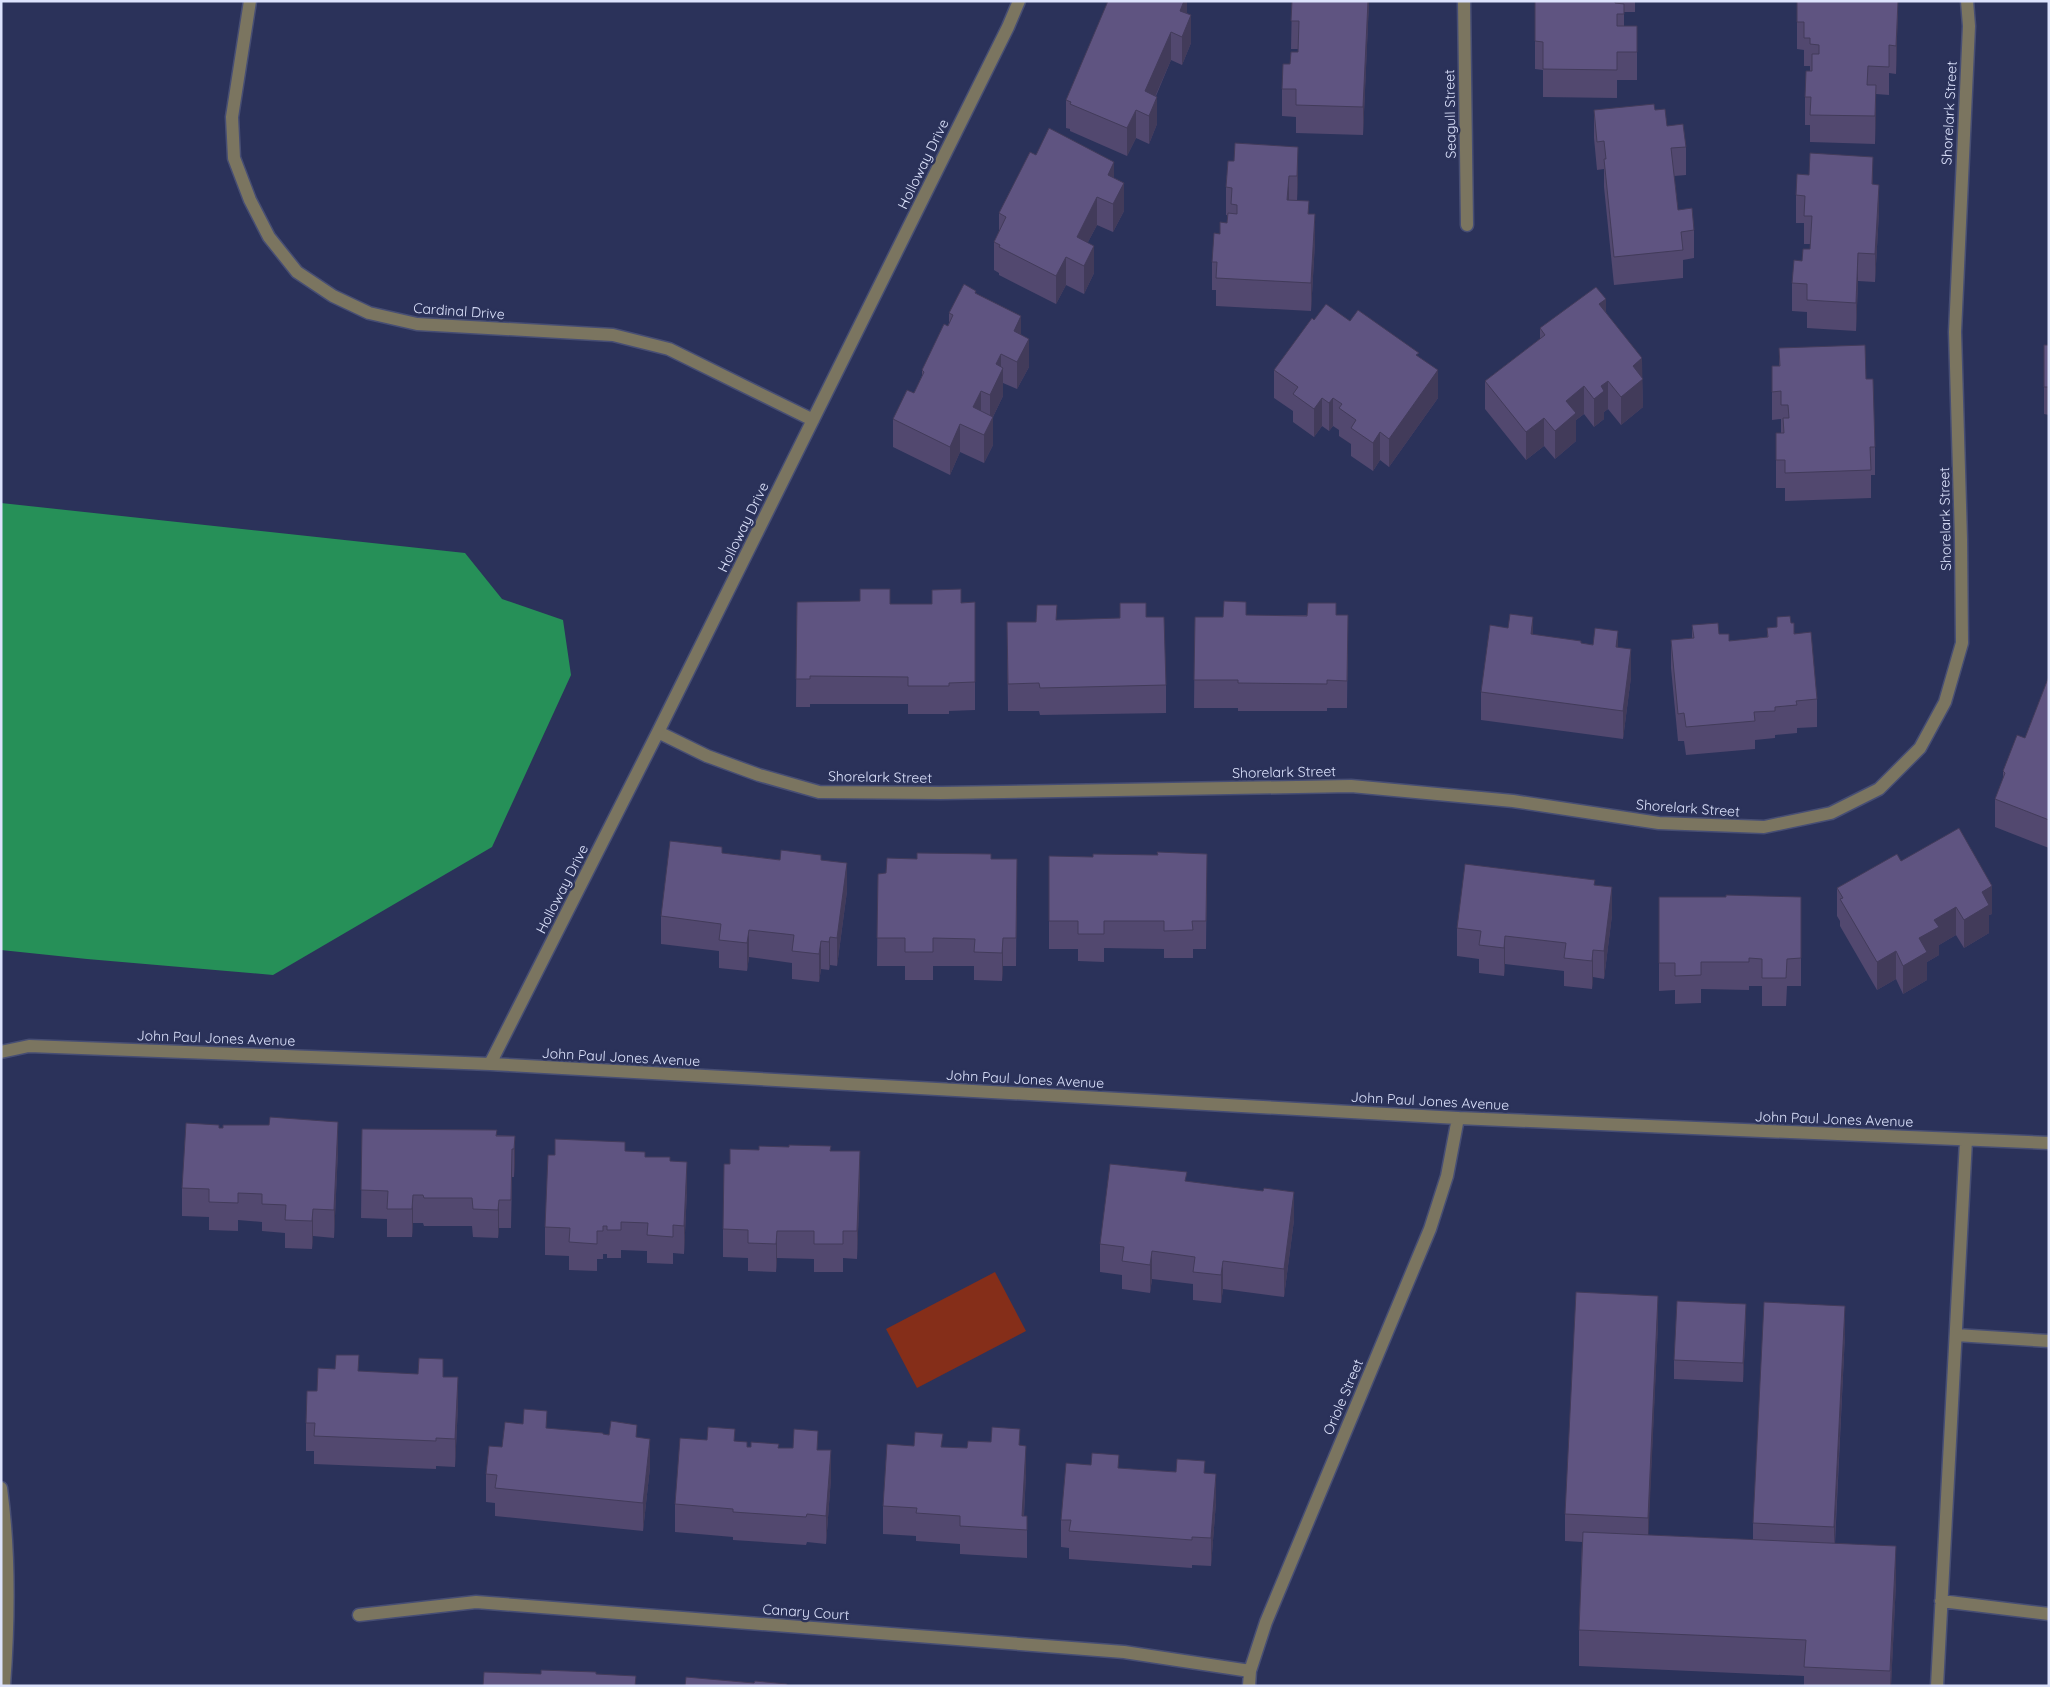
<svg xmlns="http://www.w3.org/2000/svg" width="2050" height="1687" font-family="Quicksand,sans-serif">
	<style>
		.green { fill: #852e19 }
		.water { fill: #269058 }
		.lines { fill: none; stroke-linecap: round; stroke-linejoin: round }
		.minor-casing { stroke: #474e74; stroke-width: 15 }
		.minor { stroke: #7b7560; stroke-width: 12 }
		.wall { fill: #52486f }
		.shaded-wall { fill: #423b5a }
		.building { fill: #5f5481; stroke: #423b5a }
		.labels { text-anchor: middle; stroke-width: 5; stroke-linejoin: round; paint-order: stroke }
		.street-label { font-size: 14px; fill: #dde3fd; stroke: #2b325a }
	</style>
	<rect width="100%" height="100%" fill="#2b325a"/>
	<path class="green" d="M995,1272L1026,1331L917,1388L886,1329Z"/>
	<path class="water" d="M1,503L465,553L502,599L563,620L571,675L492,847L273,975L87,959L1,950Z"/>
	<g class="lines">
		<g class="minor-casing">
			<path id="minor" d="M250,1L232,117L234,158L250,200L269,237L297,272L333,296L369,313L417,324L613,335L669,349L813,420
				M1464,1L1467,225
				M658,732L707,756L759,775L819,792L941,793L1351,786L1513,801L1659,823L1764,827L1831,813L1879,789L1920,748L1945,702L1962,643L1961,539L1955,332L1969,26L1967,1
				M1,1052L29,1046L490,1064L1458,1118L2049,1143
				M490,1064L658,732L1008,27L1019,1
				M1956,1335L2049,1341
				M1,1488C10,1554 9,1619 4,1686
				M1941,1601L2049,1614
				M359,1615L476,1602L1124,1652L1250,1671
				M1249,1686L1250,1671L1266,1622L1430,1229L1447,1176L1458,1118
				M1937,1686L1966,1140"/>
		</g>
		<use href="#minor" class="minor"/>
	</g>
	<path class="wall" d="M1187,1V13L1191,43L1182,65L1171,60L1156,96L1157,124L1149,144L1136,138L1127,156L1070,131V129L1066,128V100Z
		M1292,1H1369L1363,135L1296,133V117L1282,116V89L1290,64L1298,52V49H1291Z
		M1535,1H1635V12H1624V26H1637V80H1617V98L1543,97V70L1535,69Z
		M1898,1L1896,74L1889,73V95L1876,94L1875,144L1810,142V125H1805V97L1810,71V66H1804V50L1797,49V22Z
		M1594,110H1655L1667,126L1686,147V175L1674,176L1678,210L1694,230V258L1683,260V278L1614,285L1604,187V169L1597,170L1594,138Z
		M1036,155L1114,178L1124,211L1113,232L1097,225L1088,242L1094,273L1084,294L1066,285L1056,304L999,275V273L994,270V242L999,231V213Z
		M1228,161L1298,174L1297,201L1309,214L1315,242L1311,311L1216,306V290H1212V262L1220,234L1227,223V215H1226V187Z
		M1873,184L1879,212L1875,282L1858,281L1856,331L1807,328V312L1792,311V283L1802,261L1810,249V244H1804V223H1796V195Z
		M976,293L1021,335L1029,367L1017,389L1003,383V396L993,417V445L984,463L960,452L950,475L893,447V419L914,393L922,376V370L949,323V313Z
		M1606,312L1642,378L1643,407L1621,425L1608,409L1604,412V419L1594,427L1584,414L1576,420V441L1555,459L1544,446L1526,460L1485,409V381L1540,339V328Z
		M1314,320L1350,321L1419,357L1438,398L1389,467L1380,460L1373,471L1351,456V444L1339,436V430L1333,426L1329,431L1322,426L1314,437L1293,422V411L1274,398V370Z
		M2044,345H2049V415L2044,414Z
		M1779,348L1866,379L1875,447V475H1871V498L1785,501V488H1776V433H1781V419L1772,420V366H1779Z
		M932,590L961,603L975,602V710L949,711V714H908V704H810V707H796L797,602L890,604H932Z
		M1120,603L1146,617L1166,685V713L1040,715L1039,711H1008L1007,622H1036L1057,620L1120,619Z
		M1246,615H1348L1347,708H1327V711H1238V708H1194L1195,617H1223Z
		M1777,617L1791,623L1817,699V727L1797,728V733L1775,735V738L1755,740V749L1686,755L1684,741H1678L1671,668V640L1692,638V625L1719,634L1729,641L1767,637V628L1777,627Z
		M1533,635L1581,643L1618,648L1631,677L1623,739L1481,720V692Z
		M2049,676V848L1995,827V799L2003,779V771L2025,738Z
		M1157,852L1207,854L1206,949H1193V958H1164V949L1104,948V962L1078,961V949H1049V856L1093,857L1157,855Z
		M722,853L780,860H821L847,891L837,966L830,965L829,970L821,969L819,982L792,979V963L749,957L747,971L719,968V951L661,944V916Z
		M991,859H1017L1016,966H1003L1002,981L974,980V966H933V980H905V966H877L878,874L886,873Z
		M1901,861L1992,914L1989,915V933L1964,948L1956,935L1939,945V955L1927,962V980L1903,994L1896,979L1877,990L1840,926V921L1837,916V888Z
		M1595,885L1612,915L1604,979L1593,977L1592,989L1564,986V971L1505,964L1504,976L1479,973V959L1457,956V928Z
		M1659,897H1801V986H1787L1786,1006H1762V986H1749V990L1701,989V1003L1675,1004V990L1659,991Z
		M219,1128L338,1150L334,1238L313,1236L312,1249L285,1248V1233L262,1231V1222L238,1220V1231L209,1230V1217L182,1216V1188Z
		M362,1129L515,1136L514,1177H512L511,1228H499L498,1238L473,1237L472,1226H424L423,1223H413L412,1237H387V1219L361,1218Z
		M759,1150L831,1151L860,1179L857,1259L843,1258V1272H814V1259L777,1258L776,1272L748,1271V1258L723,1257V1229Z
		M625,1151L645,1157L670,1161L687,1190L684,1254L673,1253V1264L647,1263V1251L621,1250V1258H607V1254H603V1259H597V1271L569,1270V1256L545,1255V1227L555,1155Z
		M1187,1181L1294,1220L1284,1297L1223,1289L1221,1303L1193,1300V1284L1152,1279L1150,1293L1122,1289V1275L1100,1272V1244Z
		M1746,1323L1743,1382L1674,1379V1360Z
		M1658,1324L1648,1535L1753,1540V1523L1845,1334L1835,1544L1896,1582L1891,1686H1804V1676L1579,1666V1630L1582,1542L1565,1541V1514Z
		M359,1371L443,1377L458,1405L455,1467L436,1466V1469L314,1464V1451H306V1423L317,1391Z
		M547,1429L637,1437L650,1467L643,1531L495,1516V1503L486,1502V1474Z
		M735,1441L747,1447L818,1450L831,1478L826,1544L807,1542L806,1545L733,1540V1537L675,1532V1504Z
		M1020,1445L1026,1473L1024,1516H1027V1558L960,1554V1544L916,1541V1536L883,1534V1506L914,1446L967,1448Z
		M1119,1468L1176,1472L1205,1473L1216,1502L1211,1566L1192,1565V1568L1069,1559V1548L1061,1547V1520Z"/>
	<path class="shaded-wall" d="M1184,1H1187V23L1180,11Z
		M1368,1H1369L1363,135V107Z
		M1898,1L1896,74V46Z
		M1191,15V43L1182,65V37Z
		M1171,32V60L1147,115L1145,91Z
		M1876,85V113L1875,144V116Z
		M1157,97V124L1149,144V116Z
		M1136,110V138L1127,156V128Z
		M1298,147V174L1297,204V176Z
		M1873,157V184H1872Z
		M1114,162V190L1108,203V175Z
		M1289,176V203L1287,200Z
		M1124,183V211L1113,232V204Z
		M1879,185V212L1875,282V254Z
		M1097,197V225L1077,263V237Z
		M1315,214V242L1311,311V283Z
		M1094,246V273L1084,294V266Z
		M1858,253V281L1856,331V303Z
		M1066,257V285L1056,304V276Z
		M1606,299V327L1599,304Z
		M1021,316V343L1014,331Z
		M1029,339V367L1017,389V362Z
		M1001,354V372L1003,368V396L990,423V395L996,364Z
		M1642,358L1643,407L1621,425V397L1633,366Z
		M1438,370V398L1389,467V439Z
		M1608,381V409L1604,412V419L1594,427V399L1601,386Z
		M1584,386V414L1576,420V441L1555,459V431L1566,401Z
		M981,391V419L973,407Z
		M1322,398V426L1314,437V409Z
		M1333,398V426L1329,431V403Z
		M993,417V445L984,463V435Z
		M1544,418V446L1526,460V432Z
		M960,424V452L950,475V447Z
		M1380,432V460L1373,471V443Z
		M1533,617V645L1531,634Z
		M1618,631V659L1616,647Z
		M1631,649V677L1623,739V711Z
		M847,863V891L837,966V938Z
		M1992,886V914L1989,915V933L1964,948V920L1982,892Z
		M1612,887V915L1604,979V951Z
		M1956,907V935L1939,945V955L1927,962V980L1903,994V966L1919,938L1934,920Z
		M749,930V957L747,971V943Z
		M1505,936V964L1504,976V948Z
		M830,937V965L829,970V942Z
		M1003,938V966L1002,981V953Z
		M821,941V969L819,982V954Z
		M1593,950V977L1592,989V961Z
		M1896,951V979L1877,990V962Z
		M338,1122V1150L334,1238V1210Z
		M515,1136V1164L514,1177V1149Z
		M860,1151V1179L857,1259V1231Z
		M687,1162V1190L684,1254V1226Z
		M1294,1192V1220L1284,1297V1269Z
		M413,1195V1223L412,1237V1209Z
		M499,1200V1228L498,1238V1210Z
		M313,1209V1236L312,1249V1221Z
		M777,1231V1258L776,1272V1244Z
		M1152,1251V1279L1150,1293V1265Z
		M1223,1261V1289L1221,1303V1275Z
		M1658,1296V1324L1648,1546V1518Z
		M1746,1304V1323L1743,1382V1363Z
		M1845,1306V1334L1834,1554V1527Z
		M458,1377V1405L455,1467V1439Z
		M650,1439V1467L643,1531V1503Z
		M1026,1446V1473L1023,1530L1022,1516Z
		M831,1450V1478L826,1544V1516Z
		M1216,1474V1502L1211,1566V1538Z
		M1896,1546V1582L1891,1686H1890Z"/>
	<path class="building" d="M1108,1H1184L1180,11L1191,15L1182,37L1171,32L1145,91L1157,97L1149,116L1136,110L1127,128L1070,104L1071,102L1066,100Z
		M1292,1H1368L1363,107L1296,105V89H1282L1283,64H1290L1291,52H1298L1299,21H1291Z
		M1535,1H1615V3L1624,4V14H1617V26H1637V52H1617V70L1543,69V42L1535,41Z
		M1797,1H1898L1896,46L1889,45V67L1868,66L1867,85H1876L1875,116L1810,115L1811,97H1805L1806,71H1812V54H1819V45L1810,44V38H1804V22H1797Z
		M1654,104L1655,110L1665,109L1667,126L1683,124L1686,147L1671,148L1678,210L1692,208L1694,230L1681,232L1683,250L1614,257L1604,159H1606L1604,141L1597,142L1594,110Z
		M1049,128L1114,162L1108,175L1124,183L1113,204L1097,197L1077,237L1094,246L1084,266L1066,257L1056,276L999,247L1000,245L994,242L1006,217L999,213L1030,152L1036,155Z
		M1235,143L1298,147L1297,176H1289L1287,200L1309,201L1308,214H1315L1311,283L1216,278L1217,262H1212L1214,233L1220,234V222L1227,223L1228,213L1237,214V205L1231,204L1232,188L1226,187L1228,161H1234Z
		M1810,153L1873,157L1872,184L1879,185L1875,254L1858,253L1856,303L1807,300V284L1792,283L1794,260L1802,261L1803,249H1810L1812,216H1804L1805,196L1796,195L1797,174L1809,175Z
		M964,284L976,291L975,293L1021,316L1014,331L1029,339L1017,362L1001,354L996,364L1003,368L990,395L981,391L973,407L993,417L984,435L960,424L950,447L893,419L907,390L914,393L924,372L922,370L944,324L948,326L953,315L949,313Z
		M1596,287L1606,299L1599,304L1642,358L1633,366L1643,379L1621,397L1608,381L1601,386L1604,391L1594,399L1584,386L1566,401L1576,413L1555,431L1544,418L1526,432L1485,381L1545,335L1540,328Z
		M1326,304L1350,321L1358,310L1419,353L1416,355L1438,370L1389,439L1380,432L1373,443L1351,428L1356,420L1339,408L1342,404L1333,398L1329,403L1322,398L1314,409L1293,394L1298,387L1274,370L1312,318L1314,320Z
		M1865,345L1866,379H1873L1875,447H1870L1871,470L1785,473V460H1776V433H1784L1783,418H1789L1788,405H1781V391L1772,392V366H1780L1779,348Z
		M2044,345H2049V387H2044Z
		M860,589H890V604H932V590L961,589V603L975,602V682L949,683V686H908V677L810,676V679H796L797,602L860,601Z
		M1224,601L1246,602V615L1307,616L1308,603H1336V615H1348L1347,681L1327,680V684L1238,683V680H1194L1195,617H1223Z
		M1120,603H1146V617H1164L1166,685L1040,688L1039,683L1008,684L1007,622H1036L1037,605H1057L1056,620L1120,618Z
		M1510,614L1533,617L1531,634L1581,641V643L1593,645L1595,628L1618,631L1616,647L1631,649L1623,711L1481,692L1490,625L1508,628Z
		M1790,616L1791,623H1794V634L1811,632L1817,699L1796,701L1797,705L1775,707V711L1754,712L1755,721L1686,727L1684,713L1678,714L1671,640L1694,638L1692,625L1718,623L1719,634H1729V641L1768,637L1767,628L1777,627V617Z
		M2049,676V820L1995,799L2005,773L2003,771L2017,735L2025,738Z
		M1959,828L1992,886L1982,892L1989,905L1964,920L1956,907L1934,920L1939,927L1919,938L1927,952L1903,966L1896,951L1877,962L1840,899L1843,898L1837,888L1897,854L1901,861Z
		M670,841L722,847V853L780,860L781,850L821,855V860L847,863L837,938L830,937L829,942L821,941L819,954L792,951L794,935L749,930L747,943L719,940L721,924L661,916Z
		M1157,852L1207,854L1206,921H1192L1193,930L1164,931V921H1104V934H1078V921H1049V856L1093,857V854L1158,855Z
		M917,853L991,854V859H1017L1016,938H1003L1002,953L974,952L975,939L933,938V952H905V938H877L878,874L886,873L887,858L917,859Z
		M1465,864L1595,880L1594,885L1612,887L1604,951L1593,950L1592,961L1564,958L1566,943L1505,936L1504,948L1479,945L1481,931L1457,928Z
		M1726,895L1801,897V958L1787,959L1786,978H1762V959L1749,958V962H1701V975L1675,976V963H1659V897H1726Z
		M270,1117L338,1122L334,1210L313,1209L312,1221L285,1220L286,1205L262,1204V1194L238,1193V1203L209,1202V1189L182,1188L186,1123L219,1125V1128H223V1125H269Z
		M362,1129L497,1130L496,1136H515L514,1149H512L511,1200H499L498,1210L473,1209L472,1198H424L423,1195H413L412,1209H387L388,1191L361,1190Z
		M555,1139L625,1142V1151L645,1152V1157H670V1161L687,1162L684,1226L673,1225V1237L647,1235L648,1223L621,1222V1230H607V1226H603V1231H597V1244L569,1242L570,1228L545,1227L548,1155H555Z
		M789,1145L831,1146L830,1151H860L857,1231H843V1244H814V1231H777L776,1244L748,1243V1230L723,1229L724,1164H730V1149L759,1150V1146L789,1147Z
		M1110,1164L1187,1172L1185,1181L1263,1191L1264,1188L1294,1192L1284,1269L1223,1261L1221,1275L1193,1272L1195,1257L1152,1251L1150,1265L1122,1261L1124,1247L1100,1244Z
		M1576,1292L1658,1296L1648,1518L1565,1514Z
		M1677,1301L1746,1304L1743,1363L1674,1360Z
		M1764,1302L1845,1306L1834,1527L1753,1523Z
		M336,1355H359L358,1371L418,1374L419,1358L443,1359V1377H458L455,1439L436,1438V1441L314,1436L315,1423H306L307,1391H317L318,1368L335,1369Z
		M524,1409L547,1411L546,1428L603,1433V1434L609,1435L611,1421L637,1425L636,1437L650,1439L643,1503L495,1488L497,1475L486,1474L489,1446L502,1447L505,1422L523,1424Z
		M708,1427L735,1429L734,1441L747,1442V1447H751V1442L779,1444L778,1448H793L794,1429L818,1431L817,1450H831L826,1516L807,1514L806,1517L733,1512V1509L675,1504L680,1438L707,1440Z
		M992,1427L1020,1429L1019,1445L1026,1446L1022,1516H1027V1530L960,1526V1516L916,1513L917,1508L883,1506L887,1444L914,1446L915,1432L943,1434L941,1447L967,1448L968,1441L991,1442Z
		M1092,1453L1119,1455L1118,1468L1176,1472L1177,1459L1205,1461L1204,1473L1216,1474L1211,1538L1192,1537V1540L1069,1531L1071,1520H1061L1066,1463L1091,1465Z
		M1583,1532L1896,1546L1890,1671L1804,1667L1806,1640L1579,1630Z
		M541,1670L596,1672V1674L636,1676L635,1686H483L484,1672L541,1674Z
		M686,1677L754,1683L755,1681L787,1684V1686H685Z"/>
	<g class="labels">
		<g class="street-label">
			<text transform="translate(1949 113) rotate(-87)" y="5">Shorelark Street</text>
			<text transform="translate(1450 114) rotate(-91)" y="5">Seagull Street</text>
			<text transform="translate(923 164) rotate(-64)" y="5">Holloway Drive</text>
			<text transform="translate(459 311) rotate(4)" y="5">Cardinal Drive</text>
			<text transform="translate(1945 519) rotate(-91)" y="5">Shorelark Street</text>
			<text transform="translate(743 527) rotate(-64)" y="5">Holloway Drive</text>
			<text transform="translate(1284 772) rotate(-1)" y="5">Shorelark Street</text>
			<text transform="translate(880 777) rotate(1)" y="5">Shorelark Street</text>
			<text transform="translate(1688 808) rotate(4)" y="5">Shorelark Street</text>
			<text transform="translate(562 889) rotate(-63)" y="5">Holloway Drive</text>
			<text transform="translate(216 1038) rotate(2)" y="5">John Paul Jones Avenue</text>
			<text transform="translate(621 1057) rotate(3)" y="5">John Paul Jones Avenue</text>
			<text transform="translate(1025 1079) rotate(3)" y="5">John Paul Jones Avenue</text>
			<text transform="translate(1430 1101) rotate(3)" y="5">John Paul Jones Avenue</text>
			<text transform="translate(1834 1119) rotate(2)" y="5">John Paul Jones Avenue</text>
			<text transform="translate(1343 1397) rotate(-67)" y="5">Oriole Street</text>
			<text transform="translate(806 1612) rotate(4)" y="5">Canary Court</text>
		</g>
	</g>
	<rect width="2050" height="1687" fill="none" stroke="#dde3fd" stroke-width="5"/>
</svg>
